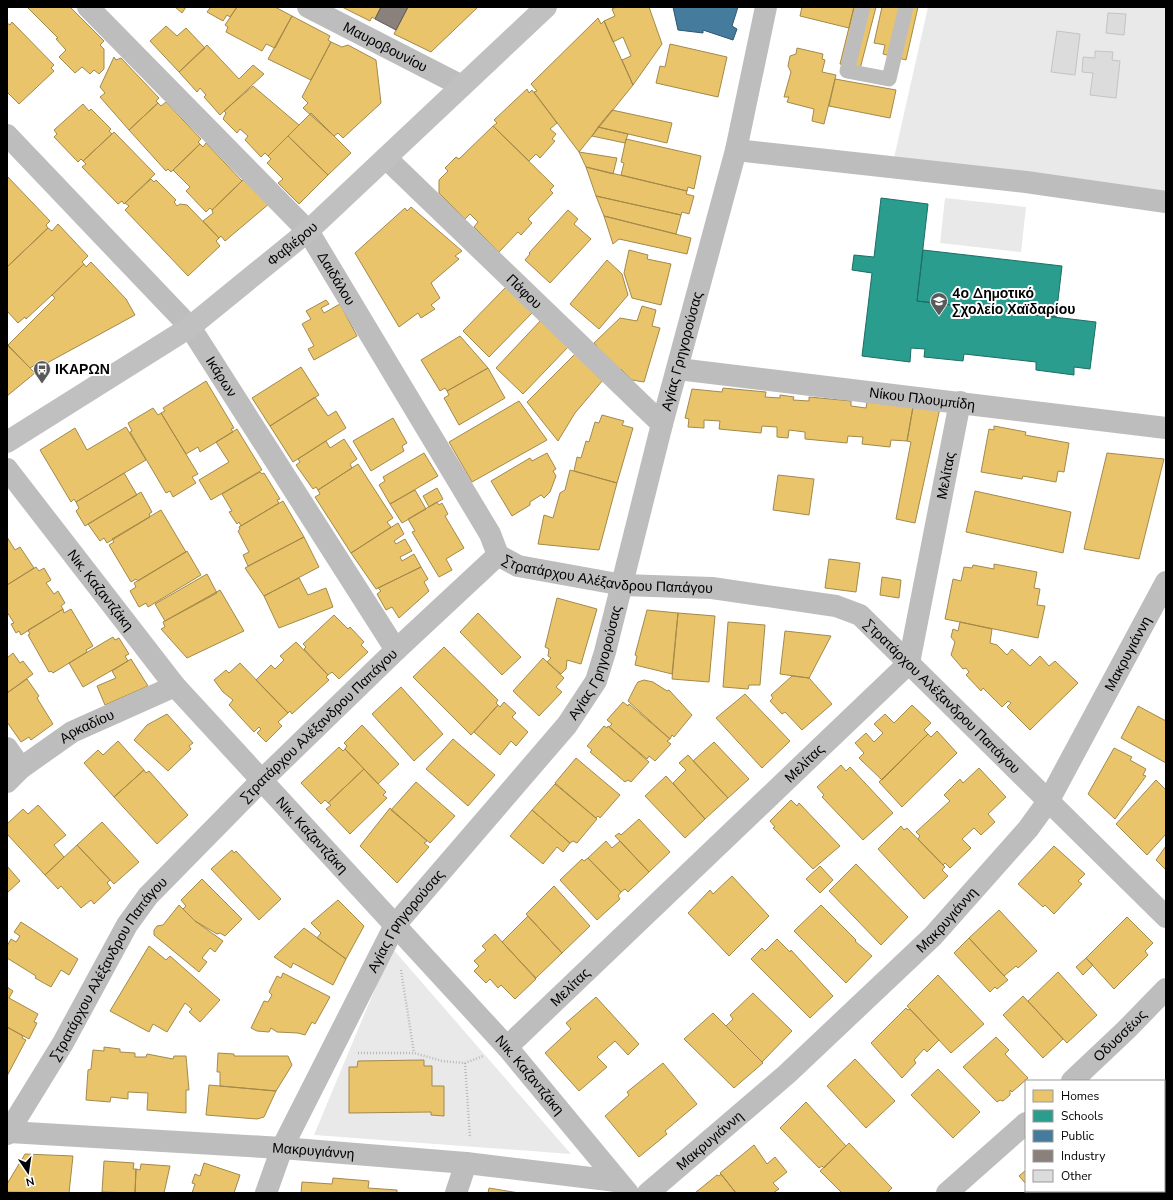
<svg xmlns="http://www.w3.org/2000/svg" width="1173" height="1200" font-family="'Nunito Sans',sans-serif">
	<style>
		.green { fill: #e9e9e9 }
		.homes { fill: #e9c46a; stroke: #a3894a }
		.schools { fill: #2a9d8f; stroke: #1d6e64 }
		.public { fill: #457b9d; stroke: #30566e }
		.industry { fill: #8a817c; stroke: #615a57 }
		.building { fill: #dcdcdc; stroke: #c4c4c4 }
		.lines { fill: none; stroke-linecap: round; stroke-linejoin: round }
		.path { stroke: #b8b8b8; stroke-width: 2.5; stroke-dasharray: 1 2; stroke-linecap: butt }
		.service { stroke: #bdbdbd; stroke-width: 15 }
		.minor { stroke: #bdbdbd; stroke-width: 22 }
		.secondary { stroke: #c0c0c0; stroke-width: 22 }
		.labels { text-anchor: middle; stroke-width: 4; stroke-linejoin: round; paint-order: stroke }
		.street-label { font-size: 14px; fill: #000; stroke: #fff }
		.poi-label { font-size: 14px; font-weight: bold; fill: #000; stroke: #fff; text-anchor: start }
	</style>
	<rect width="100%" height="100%" fill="#fff"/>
	<path class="green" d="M928,7H1166V193L894,158Z
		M945,198L1026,207L1021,252L940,243Z
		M392,948L571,1154L314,1135Z"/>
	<path class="homes" d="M27,7H70L104,41L100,45L104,49V69L99,74L94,70L90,74L82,67L75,73L59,57L66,50L56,39L58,38Z
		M175,7H186L182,13Z
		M208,7H237L230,17L227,15L223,21L207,12L210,8Z
		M237,7H275L292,16L275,48L266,44L262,51L226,32L228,27L225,25Z
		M342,7H381L375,19L372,17L370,21Z
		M408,7H478L431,52L394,34Z
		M616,7H649L662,44L633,85L622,60L631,56L623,37L613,42L604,21L615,16L612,9Z
		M802,7H854L849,28L800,16Z
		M854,7H876L860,69L840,64Z
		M882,7H918L906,60L883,54L885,45L874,43Z
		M292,16L330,36L328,40L331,42L311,80L268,59Z
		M598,18L601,24L604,21L633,85L579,152L534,92L537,91L531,84Z
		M12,22L54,65L51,68L54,71L19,104L7,92V23L10,25Z
		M166,26L177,36L186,28L205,48L179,72L150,41Z
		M331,42L342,47L348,45L376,60L381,103L343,138L338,133L334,136L303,108L308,103L302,97Z
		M670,44L727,57L718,97L656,83L660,66L665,67Z
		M207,45L239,79L253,65L264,74L220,115L204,97L206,95L200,88L197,92L179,72Z
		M797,48L823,54L822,59L825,60L822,72L836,75L824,124L812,121L814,109L787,102L789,97H784L791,72L788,66L790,56L796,54Z
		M114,57L116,60L121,58L159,98L156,101L158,103L129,130L100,97L105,93L100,87Z
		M835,79L896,90L890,118L829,106Z
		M253,86L299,125L268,156L265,153L261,157L245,140L248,136L240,129L237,133L223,119L226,113L224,111Z
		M527,89L529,93L532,90L557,123L550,129L556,134L552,139L555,141L540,158L536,154L529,161L493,126L497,123L494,120Z
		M166,102L201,139L198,142L200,144L171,172L168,169L166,171L129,130L158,103L161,106Z
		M83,104L89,111L91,109L111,129L109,131L112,134L83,161L81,159L78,162L54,137L57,134L54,130Z
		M612,110L672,123L667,143L598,127Z
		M311,113L351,153L328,175L288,136Z
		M493,126L554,186L550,190L553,193L528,219L532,223L521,235L518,232L499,252L474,227L478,222L470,214L465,219L439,193V180L448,171L445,168L456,157L459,159Z
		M598,127L628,134L625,143L592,136Z
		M114,132L155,174L124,204L122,201L118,204L82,167L86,164L83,161Z
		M288,136L328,175L299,204L278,183L283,179L267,163L271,159L268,156Z
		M626,139L701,156L694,189L688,187L687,191L621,175L624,163L621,162Z
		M206,143L242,181L212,210L210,208L206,212L186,191L190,187L173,170L200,144L203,147Z
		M579,152L617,158L613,174L586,167Z
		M586,167L687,191L686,194L694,196L689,214L682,212L681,215L596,196Z
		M7,176L50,221L46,225L48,228L7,267Z
		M151,179L154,182L156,180L176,200L174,202L177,206L180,204L187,205L219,238L216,241L220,246L188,276L125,210L129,206L125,203Z
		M243,180L270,203L225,241L221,236L219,238L203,221L213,213L212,210Z
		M596,196L681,215L676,234L604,216Z
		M411,207L462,251L455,256L459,259L431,283L440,298L431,305L435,309L421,318L418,313L399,327L355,253L405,208L407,211Z
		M568,210L578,219L574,224L591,239L550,283L525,260L530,254L529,253Z
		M604,216L691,238L687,254L619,239L613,244Z
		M58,224L88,256L82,262L84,264L52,295L26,319L25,317L18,323L7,311V267L48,228L52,231Z
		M629,250L648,255L647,259L671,264L661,305L632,298L624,273Z
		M607,260L622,274L628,295L599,329L570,304Z
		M91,262L126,299L135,315L36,369L35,365L30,368L8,345L55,298L52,295L84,264L86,267Z
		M507,286L533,312L489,357L463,331Z
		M326,300L329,304L321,308L324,313L340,304L357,336L314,360L308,349L314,346L302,324L311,319L306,311Z
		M642,306L656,310L652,326L660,328L644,382L632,380L621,369L619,371L595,348L597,346L594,343L620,318L637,321Z
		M542,319L570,345L523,394L496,368Z
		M460,336L488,368L447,391L445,388L440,391L421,360Z
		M7,345L35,373L7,396Z
		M576,353L603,380L575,413L558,441L527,402Z
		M301,367L319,395L270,426L252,398Z
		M488,368L505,398L459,425L444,398L449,395L447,391Z
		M206,381L234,428L231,429L233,432L200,452L198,447L186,454L161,413L165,411L163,408Z
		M723,388L766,392L765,397L780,398V395L794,397L793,400L809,401V397L851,401V406L866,408L867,402L913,407L907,441L891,440L890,447L862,444L863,437L848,436L847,443L805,439V432L789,430L788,438L777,437V427L762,426L761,433L719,429L720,421L704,420V428L688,427L689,419L685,418L692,389L722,392Z
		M315,397L328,416L336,411L346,428L293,462L270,426Z
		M519,401L547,440L472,482L449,442Z
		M913,407L940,408L915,523L896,519L911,442L907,441Z
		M153,408L158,415L161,413L198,474L192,477L196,483L173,497L170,491L166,493L130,432L132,431L128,423Z
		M602,415L624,421L622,425L633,428L617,483L574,471L577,457L581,458L586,441L589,442L595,422L599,423Z
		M393,418L407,443L402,446L404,451L371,471L353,441Z
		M994,426L1026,432L1025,435L1069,443L1064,472L1058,471L1056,482L1023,476L1022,479L981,472L989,429L994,430Z
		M126,427L146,460L76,502L74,499L71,502L40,450L75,428L87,450Z
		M237,429L262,470L211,500L199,480L229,462L216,442Z
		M344,439L357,459L350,464L352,468L318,490L316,487L313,489L296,465L300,462L298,459L326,441L330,448Z
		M424,453L438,476L390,504L379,485L385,481L383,477Z
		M547,453L556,469L553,471L556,476L550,492L544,498L541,495L530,502V505L512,516L491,481L530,458L532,461Z
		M1107,453L1164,459L1139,559L1084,549Z
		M358,464L393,518L387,522L391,527L351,553L315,497L320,494L318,490Z
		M570,470L617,483L599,550L538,544L544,515L553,518L560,493L565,490Z
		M260,472L262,474L264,473L280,499L277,500L279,503L241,526L239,522L237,524L229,512L232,511L222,494Z
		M124,473L137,495L85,526L76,511L79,508L76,502Z
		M778,475L814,479L809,515L773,510Z
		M437,488L443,499L429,507L423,496Z
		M415,490L426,509L402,523L390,504Z
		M975,491L1071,512L1063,553L966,532Z
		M141,492L152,512L149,514L150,517L107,543L104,538L100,541L88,524Z
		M283,501L304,537L248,566L243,555L249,552L238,531L240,529L239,527Z
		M437,502L439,505L442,503L448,514L445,516L464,548L446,559L452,570L439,577L412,532L415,531L408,519Z
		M161,510L186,552L138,581L136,579L131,582L109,545L114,542L112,539Z
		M398,523L404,534L394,541L396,544L405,539L412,551L400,557L402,561L414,554L421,567L376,589L351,553Z
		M7,537L15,550L20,547L34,568L7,585Z
		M304,537L319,567L264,596L245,568Z
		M187,551L201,575L148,607L146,603L139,607L130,591L136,587L134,583Z
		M829,559L860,563L856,592L825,588Z
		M994,564L1037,572L1034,588L1040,589L1037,605L1045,606L1038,638L945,619L953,579L961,581L964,567L972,568L973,565L994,569Z
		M36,567L39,571L44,568L51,580L46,583L54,594L58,591L65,603L61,606L63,609L21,635L19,631L16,633L11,624L14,623L7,612V585Z
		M421,567L428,579L424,582L429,591L399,618L392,607L386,610L377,594L381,591L378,588Z
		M207,574L217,593L165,621L155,604Z
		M882,577L901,580L899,598L880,595Z
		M299,578L308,595L326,588L333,607L279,628L264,596Z
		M220,590L244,631L187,658L161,629L165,627L163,622Z
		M557,598L597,609L581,664L567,660L566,669L561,674L547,662L551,658L548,656L549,649L545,647Z
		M63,609L64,613L71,609L93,646L86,650L87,652L53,673L51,671L49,672L28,635L30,634L28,630Z
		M647,610L678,613L672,674L635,665L637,656L635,655Z
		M478,613L521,657L502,675L460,632Z
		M678,613L715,616L709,682L672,679Z
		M334,615L348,629L350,627L364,642L361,645L368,652L339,679L332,672L328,675L304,649L306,647L303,644Z
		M728,622L765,625L760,685H749L748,689L723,687Z
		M960,622L992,629L990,643L997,645L1007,655L1012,649L1030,666L1040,656L1049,666L1055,661L1078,683L1030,730L1007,707L1011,703L1008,701L1002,707L983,688L981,691L966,675L969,672L966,668L963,669L951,655L955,642L951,637L953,629L958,631Z
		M785,631L831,636L809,678L780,674Z
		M113,637L115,640L119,638L129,654L125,656L128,661L83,687L69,663Z
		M296,642L328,675L326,677L329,680L292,714L290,711L288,713L256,680L271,665L275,669L284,660L280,656Z
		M444,647L498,700L496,703L498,705L471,735L413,677Z
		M13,653L20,663L23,661L33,674L7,693V658Z
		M543,658L564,678L556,687L562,692L539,716L513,691Z
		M131,659L148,686L105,705L97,686L116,678L112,671Z
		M240,663L288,713L278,722L282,726L266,742L257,733L261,729L259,727L254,732L229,705L233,700L223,692L214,680L226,670L229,673Z
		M792,676L809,678L832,704L802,730L785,712L782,714L770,701L773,698L771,695Z
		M27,679L39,696L37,698L53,724L31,740L29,737L21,742L7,722V693Z
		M644,680L653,682L667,691L669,690L692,715L674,737L672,735L670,739L628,701L636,685L638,682Z
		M401,687L443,734L414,761L372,714Z
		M745,694L790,741L762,768L716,718Z
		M504,702L516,713L512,717L528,732L516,746L511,741L500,755L474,732L498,705L500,707Z
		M623,702L628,706L629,704L670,739L667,741L671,744L655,761L649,756L647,759L609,727L612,724L607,720Z
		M912,705L931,723L924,730L928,734L882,780L859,758L864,753L855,743L866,733L874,742L883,733L874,724L885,714L894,723Z
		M1138,706L1166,721V763L1121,738Z
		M167,714L193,743L189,746L191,749L168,771L134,740L147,725Z
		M362,725L399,764L378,784L345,749L347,746L344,743Z
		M604,726L607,728L608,726L649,762L631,782L628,780L625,782L590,752L592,750L587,746Z
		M937,731L957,753L902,807L879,782L928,734L931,737Z
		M453,739L495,775L468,806L426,769Z
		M118,741L144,770L114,797L84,763L98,750L103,755Z
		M714,742L749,779L728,798L693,761Z
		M339,747L343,751L345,749L364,769L328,803L325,800L321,804L301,783Z
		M1114,748L1132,757L1130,760L1146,769L1143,775L1146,776L1115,819L1088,794Z
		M688,755L728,798L705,819L673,783L686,770L679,763Z
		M576,758L620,795L600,818L598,816L596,818L555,783Z
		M841,765L846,771L850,767L893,813L863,840L822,797L824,795L817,787Z
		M979,768L1006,797L988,814L995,822L981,835L974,828L962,839L971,848L950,868L945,863L943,865L918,839L920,836L916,832L950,801L944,795L960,779L963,783Z
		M364,769L386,792L383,795L387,798L350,834L326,809L331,805L328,803Z
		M144,770L146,773L149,771L188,815L157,844L114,797Z
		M666,776L705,819L685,838L645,796Z
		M1156,780L1166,790V834L1147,855L1116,824Z
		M416,782L455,816L430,843L391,810Z
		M555,784L597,819L577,843L573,841L570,843L532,810Z
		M791,800L797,806L799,803L840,846L813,869L773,828L775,827L770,821Z
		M38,805L66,835L54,845L64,857L45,875L7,834V824L23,809L28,814Z
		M390,808L427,841L424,843L429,847L397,883L360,846Z
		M532,810L570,843L563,852L557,847L543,864L510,836Z
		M639,819L670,852L649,872L615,836L619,833L621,835Z
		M102,822L139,862L114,884L77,845Z
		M901,826L904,830L907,828L945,867L942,870L948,876L924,899L878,849Z
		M606,841L612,848L620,841L649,872L628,892L625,889L621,892L588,858Z
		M77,845L110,880L107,883L111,888L94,904L91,900L81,908L61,886L58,889L45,875Z
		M1054,846L1085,874L1078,881L1082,884L1054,914L1045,905L1043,907L1018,884Z
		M1166,846V870L1156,860Z
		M232,850L234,853L236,851L281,899L259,920L211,869Z
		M588,858L621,892L618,896L620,899L597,920L560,880L582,859L584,861Z
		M856,864L908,917L881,945L829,891Z
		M7,866L20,881L7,893Z
		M820,866L833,880L820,893L806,879Z
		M732,876L769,916L729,956L688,913L710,890L713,894Z
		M202,879L242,919L225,936L220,933L217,934L195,921L183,909L186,906L181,900Z
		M554,886L590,926L562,953L526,914Z
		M338,900L364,926L346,959L317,938L321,933L311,923Z
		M179,905L195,921L223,941L215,952L210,948L202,958L207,962L199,972L154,935V930L157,926L163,925Z
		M821,905L856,940L855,941L872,956L846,983L794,931Z
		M999,910L1037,951L1018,968L1016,966L1004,976L969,938Z
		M528,916L562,953L536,978L502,942Z
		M1127,917L1153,943L1145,951L1148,955L1114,989L1086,958Z
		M21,922L78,959L69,975L61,970L51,987L35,978L36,976L7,958V946L11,939L16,942L20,936L14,932Z
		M304,928L346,959L333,985L293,963L291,968L274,957Z
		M495,934L536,979L515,999L501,985L498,988L490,979L486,983L474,971L479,966L474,961L486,950L482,946Z
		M969,938L1008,980L997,989L995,987L990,992L954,953Z
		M777,939L790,952L791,950L833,996L810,1018L751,959L762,948L765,951Z
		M149,946L166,960L170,956L220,1000L200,1022L189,1012L192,1009L185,1003L167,1032L153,1024L149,1032L110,1011Z
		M1086,958L1093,965L1083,975L1076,967Z
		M1058,972L1097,1015L1067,1043L1028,1001Z
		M283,973L330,997L315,1024L312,1022L305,1035L298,1033L277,1032L271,1028L269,1032L257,1031L251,1028L264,1001L268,1002L272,995L269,992L277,976L281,978Z
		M938,975L984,1024L951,1053L907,1006Z
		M7,987L13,991L9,998L38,1014L34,1022L37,1023L29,1039L7,1027Z
		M753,993L792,1031L762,1062L726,1026L733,1019L730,1015Z
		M1023,996L1063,1039L1043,1058L1003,1015Z
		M596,997L639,1044L628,1055L615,1041L597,1057L607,1067L579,1091L545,1053L571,1029L566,1023Z
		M906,1008L908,1010L910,1009L939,1040L927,1052L924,1049L914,1060L916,1063L902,1078L871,1043Z
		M713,1013L763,1063L734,1088L684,1039Z
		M7,1027L23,1036L22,1038L26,1040L7,1076Z
		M996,1037L1009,1050L1005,1054L1028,1078L1012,1092L1010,1090V1095L1003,1101L1000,1100L997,1102L963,1067Z
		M104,1047L120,1049V1052L135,1053V1057H146L147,1054L173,1059L174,1056H186L189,1090H186V1113L147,1110L148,1093L128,1092V1099L111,1097L110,1102L86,1100L88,1070L91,1069L93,1050L104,1051Z
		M218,1053L234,1054V1056H288L292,1065L276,1091L220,1086V1072H217Z
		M855,1059L895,1101L866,1128L827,1086Z
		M424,1060V1066H432V1086H444V1116L431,1115V1112L349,1113V1067H357L358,1061Z
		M663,1063L697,1104L665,1131L667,1134L639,1157L605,1116L629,1095L627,1092Z
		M938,1069L980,1112L953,1138L911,1095Z
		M209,1085L220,1086L276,1091L264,1117L257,1119L206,1115Z
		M806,1102L846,1146L824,1168L822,1166L819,1168L780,1128Z
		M849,1143L892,1188L887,1193H842L820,1171Z
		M754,1145L767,1164L775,1157L787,1172L773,1183L779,1189L773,1193H736L720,1173Z
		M25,1154L73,1156L69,1193L7,1192V1184Z
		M104,1161L134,1163L133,1169H136L135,1193L102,1192Z
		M204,1163L240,1175L234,1193H192L195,1184L192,1183L195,1174L200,1176Z
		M141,1164L170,1166L164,1193H135L136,1169L140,1170Z
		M1026,1170V1184L1019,1176Z
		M721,1174L736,1193H695L717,1175L719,1176Z
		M333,1178L369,1181L368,1188L397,1190V1193H301L302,1182L332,1184Z
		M489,1188L519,1193H488Z
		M1031,1191H1087L1089,1193H1033Z"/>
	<path class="schools" d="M881,198L928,204L917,301L1096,322L1090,369L1074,367V375L1036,370V362L964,354L963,361L924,357L925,349L911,348L910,362L862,356L872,273L852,270L854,255L874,257Z
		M923,250L1062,266L1056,317L917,301Z"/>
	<path class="public" d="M673,7H738L732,26L737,29L733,40L703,30V33L678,30Z
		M1166,1119V1138L1164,1131V1121Z"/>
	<path class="industry" d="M381,7H408L396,30L375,19Z"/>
	<path class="building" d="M1108,13L1126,14L1124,35L1106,33Z
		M1057,31L1080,34L1075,75L1051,72Z
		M1095,51L1113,52L1112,60L1120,61L1116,98L1090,95L1093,73L1082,72L1083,57L1095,58Z"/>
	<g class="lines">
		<path class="path" d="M401,970L414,1053
			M358,1053H414L442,1061L465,1063L483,1056
			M465,1063L470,1138"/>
		<path class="service" d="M863,7L847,71L889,79L906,7"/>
		<g class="minor">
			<path id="s1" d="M88,7L308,231L490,534L498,555"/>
			<path id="s2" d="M308,7L462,86"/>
			<path id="s3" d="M7,135L190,327L396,650"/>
			<path d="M736,150L1026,182L1166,202"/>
			<path id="s4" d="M386,158L662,424"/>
			<path id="s5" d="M678,369L1166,428"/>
			<path id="s6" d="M7,469L175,686L507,1047L628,1193"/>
			<path id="s7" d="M498,555L518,566L623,585L712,588L836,606L860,615L1166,917"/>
			<path d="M7,748L21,768"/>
			<path id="s8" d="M7,782L21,768L72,732L175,686"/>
			<path id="s9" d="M507,1047L909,663L960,402"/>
			<path id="s10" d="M1072,1081L1126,1030L1166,989"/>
			<path id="s11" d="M9,1132L282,1148L466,1163L616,1181"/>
			<path id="s12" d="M7,1134L63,1043L127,925L148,896L262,780L396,650L498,555"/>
			<path id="s13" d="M266,1193L282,1148L395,925L567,725L596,681L605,652L662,424L736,150L766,7"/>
			<path d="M456,1193L466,1163"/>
			<path id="s14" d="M648,1193L787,1074L933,936L1028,829L1049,800L1166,582"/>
			<path d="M947,1193L1026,1123"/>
		</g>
		<path class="secondary" id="s15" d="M7,442L190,327L308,231L546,7"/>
	</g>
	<defs>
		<g id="school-pin" transform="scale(0.9)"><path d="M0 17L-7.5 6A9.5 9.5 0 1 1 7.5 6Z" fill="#595959" stroke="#fff"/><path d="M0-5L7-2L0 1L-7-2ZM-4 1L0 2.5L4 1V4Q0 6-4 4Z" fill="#fff"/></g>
		<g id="bus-pin" transform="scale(0.9)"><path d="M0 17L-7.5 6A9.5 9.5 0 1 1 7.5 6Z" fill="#595959" stroke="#fff"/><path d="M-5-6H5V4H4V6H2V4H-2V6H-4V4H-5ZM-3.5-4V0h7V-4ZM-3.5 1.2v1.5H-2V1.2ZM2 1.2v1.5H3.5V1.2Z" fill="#fff"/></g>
	</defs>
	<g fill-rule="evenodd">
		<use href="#school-pin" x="939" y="301"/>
		<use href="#bus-pin" x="42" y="369"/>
	</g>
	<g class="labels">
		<g class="street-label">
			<text dy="5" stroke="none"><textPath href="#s2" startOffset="87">Μαυροβουνίου</textPath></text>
			<text dy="5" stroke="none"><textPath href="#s15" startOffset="348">Φαβιέρου</textPath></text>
			<text dy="5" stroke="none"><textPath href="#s1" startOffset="369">Δαιδάλου</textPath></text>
			<text dy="5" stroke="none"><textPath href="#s4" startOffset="192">Πάφου</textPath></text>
			<text dy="5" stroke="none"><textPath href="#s13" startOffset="955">Αγίας Γρηγορούσας</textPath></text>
			<text dy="5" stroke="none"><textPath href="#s3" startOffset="324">Ικάρων</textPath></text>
			<text dy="5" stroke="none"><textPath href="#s5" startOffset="246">Νίκου Πλουμπίδη</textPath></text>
			<text dy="5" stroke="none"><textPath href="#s9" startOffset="747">Μελίτας</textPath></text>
			<text dy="5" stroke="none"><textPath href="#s7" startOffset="113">Στρατάρχου Αλέξανδρου Παπάγου</textPath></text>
			<text dy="5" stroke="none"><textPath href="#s6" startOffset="153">Νικ. Καζαντζάκη</textPath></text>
			<text dy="5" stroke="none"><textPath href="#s14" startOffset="729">Μακρυγιάννη</textPath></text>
			<text dy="5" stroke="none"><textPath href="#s13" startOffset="631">Αγίας Γρηγορούσας</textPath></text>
			<text dy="5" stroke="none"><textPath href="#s7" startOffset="485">Στρατάρχου Αλέξανδρου Παπάγου</textPath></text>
			<text dy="5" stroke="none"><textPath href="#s12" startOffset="518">Στρατάρχου Αλέξανδρου Παπάγου</textPath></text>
			<text dy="5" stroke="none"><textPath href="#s8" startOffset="98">Αρκαδίου</textPath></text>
			<text dy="5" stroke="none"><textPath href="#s9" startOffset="411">Μελίτας</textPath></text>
			<text dy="5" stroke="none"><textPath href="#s6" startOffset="477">Νικ. Καζαντζάκη</textPath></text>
			<text dy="5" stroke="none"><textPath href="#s14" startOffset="405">Μακρυγιάννη</textPath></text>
			<text dy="5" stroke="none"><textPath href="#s13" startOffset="307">Αγίας Γρηγορούσας</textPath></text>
			<text dy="5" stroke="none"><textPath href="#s12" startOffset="194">Στρατάρχου Αλέξανδρου Παπάγου</textPath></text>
			<text dy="5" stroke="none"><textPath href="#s9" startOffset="87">Μελίτας</textPath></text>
			<text dy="5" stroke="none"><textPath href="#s10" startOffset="66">Οδυσσέως</textPath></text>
			<text dy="5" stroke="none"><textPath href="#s6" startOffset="801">Νικ. Καζαντζάκη</textPath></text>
			<text dy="5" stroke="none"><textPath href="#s14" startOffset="81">Μακρυγιάννη</textPath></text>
			<text dy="5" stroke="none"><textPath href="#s11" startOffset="305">Μακρυγιάννη</textPath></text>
		</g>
		<g class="poi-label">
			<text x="952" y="298">4ο Δημοτικό<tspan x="952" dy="16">Σχολείο Χαϊδαρίου</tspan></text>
			<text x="55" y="374">ΙΚΑΡΩΝ</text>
		</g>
	</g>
	<rect width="1173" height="1200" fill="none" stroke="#000000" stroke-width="16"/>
	<rect x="1025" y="1080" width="140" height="112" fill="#ffffff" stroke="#999999"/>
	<rect x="1033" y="1090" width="20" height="12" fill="#e9c46a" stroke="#999999"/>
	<text x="1061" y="1100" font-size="12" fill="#000000">Homes</text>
	<rect x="1033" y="1110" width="20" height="12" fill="#2a9d8f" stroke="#999999"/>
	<text x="1061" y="1120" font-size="12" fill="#000000">Schools</text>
	<rect x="1033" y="1130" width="20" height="12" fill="#457b9d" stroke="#999999"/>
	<text x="1061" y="1140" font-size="12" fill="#000000">Public</text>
	<rect x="1033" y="1150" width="20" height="12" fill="#8a817c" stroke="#999999"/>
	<text x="1061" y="1160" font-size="12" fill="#000000">Industry</text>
	<rect x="1033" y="1170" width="20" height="12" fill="#dcdcdc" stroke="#999999"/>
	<text x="1061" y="1180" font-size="12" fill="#000000">Other</text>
	<g transform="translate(28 1172) rotate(167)" stroke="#ffffff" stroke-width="3" paint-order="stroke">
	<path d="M0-3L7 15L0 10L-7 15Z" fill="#000000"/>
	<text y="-6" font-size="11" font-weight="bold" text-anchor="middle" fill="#000000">N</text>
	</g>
</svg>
